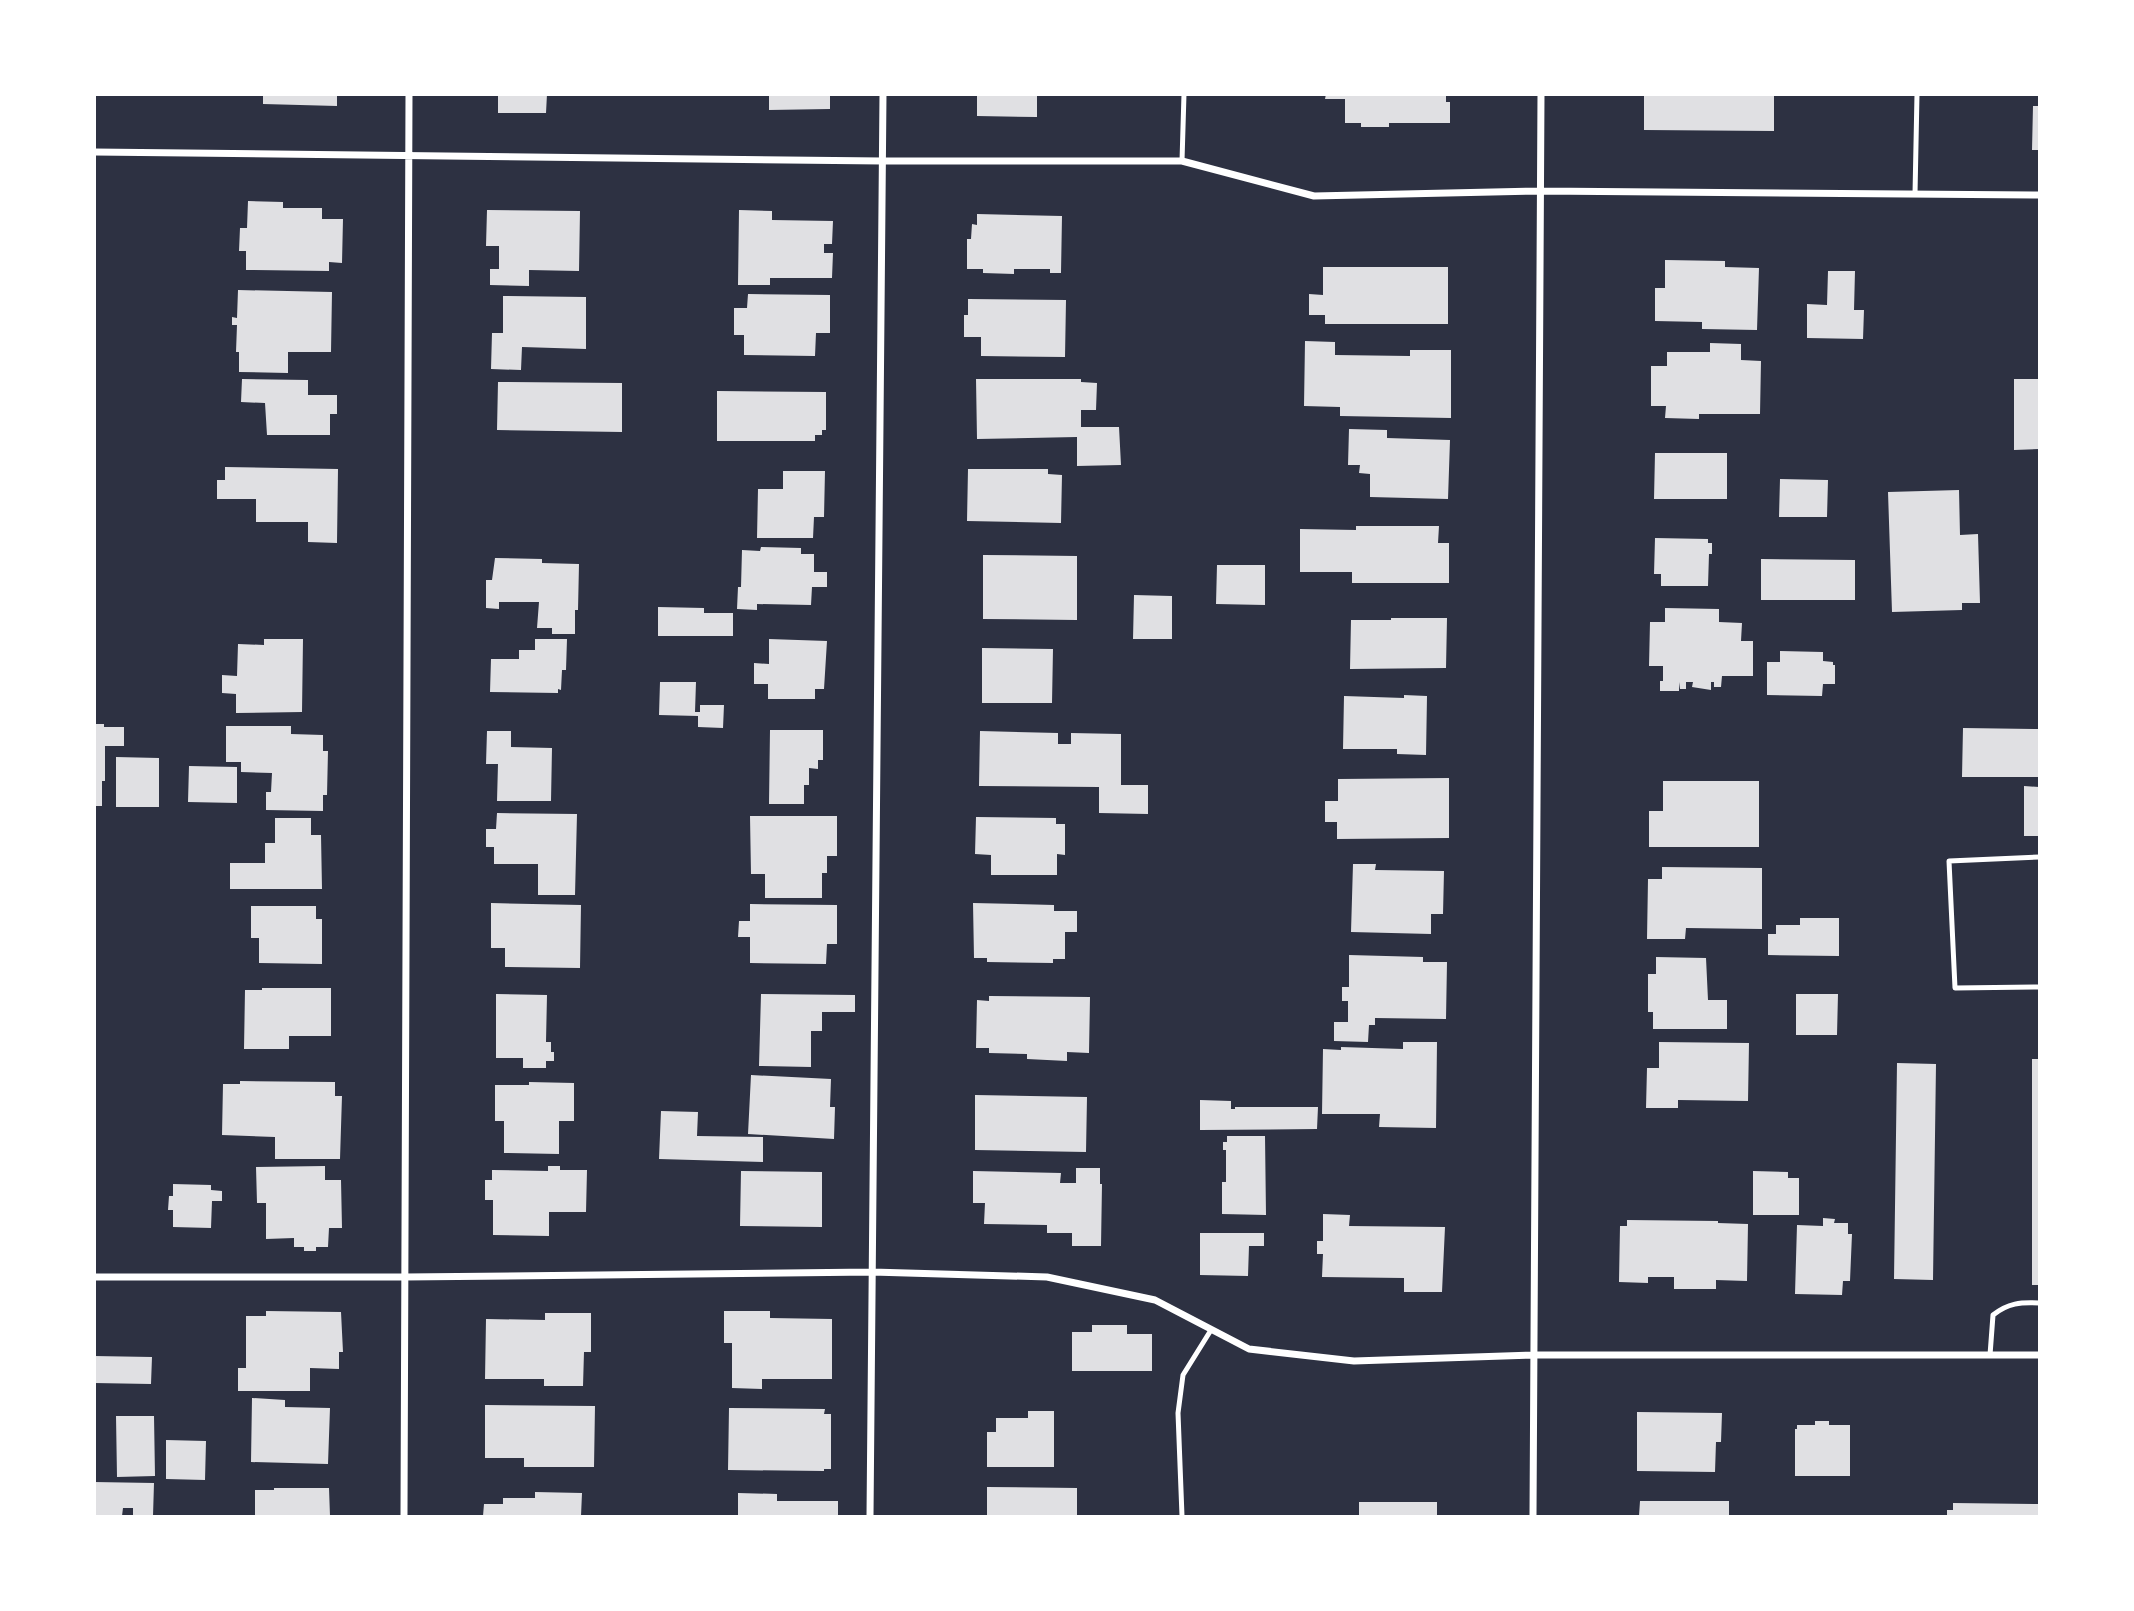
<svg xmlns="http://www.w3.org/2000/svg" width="2134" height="1611" font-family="Cabin,sans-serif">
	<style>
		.building { fill: #e0e0e3 }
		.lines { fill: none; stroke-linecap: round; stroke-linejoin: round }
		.service { stroke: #fff; stroke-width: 5 }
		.minor { stroke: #fff; stroke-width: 7 }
	</style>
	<rect width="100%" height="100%" fill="#2d3142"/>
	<path class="building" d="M263,94H337V106L263,104Z
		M498,94H547L546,113H498Z
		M769,94H830V109L769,110Z
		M977,94H1037V117L977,116Z
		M1326,94H1446V102H1450V123H1389V127H1361V123H1345V99H1325Z
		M1644,94H1774V131L1644,130Z
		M2033,106H2039V150H2032Z
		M248,201L283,202V208H322V219H343L342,263L329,262V271L246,270V251H239L240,228H247Z
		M487,210L580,211L579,271L529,270V286L490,285V269H499V246H486Z
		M739,210L772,211V220L833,221L832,244H824V253H833L832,278H770V285H738Z
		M977,214L1062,216L1061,273H1050V269H1014V274L983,273V269H967V239H971L972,224L977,225Z
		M1665,260L1725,261V267L1759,268L1757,330L1702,329V322L1655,321V288H1665Z
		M1323,267H1448V324H1325V315H1309V294L1323,295Z
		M1828,271H1855L1854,310H1864L1863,339L1807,338V304L1827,305Z
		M238,290L332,292L331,352H288V373L239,372V352H236L237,325H232V317L237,318Z
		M748,294L830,295V333H816L815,356L744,355V335H734V308H747Z
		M503,296L586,297V349L522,347L521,370L491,369L492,333H503Z
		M968,299L1066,300L1065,357L981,356V337H964V315H968Z
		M1305,341L1335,342V355L1410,356V350H1451V418L1340,416V407L1304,406Z
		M1710,343L1741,344V360L1761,361L1760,414H1699V419L1665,418L1666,406H1651V366H1667V352H1710Z
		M242,379L308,380V395H337V414H330V435H267L265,403L241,402Z
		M976,379H1081V382L1097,383L1096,410H1081V427H1119L1121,465L1077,466V437L977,439Z
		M2014,379H2039V449L2014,450Z
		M498,382L622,383V432L497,430Z
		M717,391L826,392V430H822V435H815V441H717Z
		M1349,429L1387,430V438L1450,440L1448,499L1370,497V474L1359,473L1360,465H1348Z
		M1655,453H1727V499H1654Z
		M225,467L338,469L337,543L308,542V522H256V499H217V480H225Z
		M968,469H1048V474L1062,475L1061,523L967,521Z
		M783,471H825L824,517H814L813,538H757L758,489H783Z
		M1780,479L1828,480L1827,517H1779Z
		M1959,490L1960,535L1978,534L1980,603H1962V610L1892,612L1888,492Z
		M1356,526H1439L1438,543H1449V583H1352V572H1300V529L1356,530Z
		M1655,538L1708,539V543H1712V554H1709L1708,586H1661V574H1654Z
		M761,547L801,548V554H814V572H827V587H812L811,605L757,604V610L737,609L738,587H741L742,550L760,551Z
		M983,555L1077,556V620L983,619Z
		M495,558L542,559V563L579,564L578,610H575V634H552V628H537L539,602H499V609L486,608V580H492Z
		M1761,559L1855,560V600H1761Z
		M1217,565H1265V605L1216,604Z
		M1134,595L1172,596V639H1133Z
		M658,607L704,608V613H733V636H658Z
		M1665,608L1719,609V622L1742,623L1741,641H1753V676H1722L1721,687H1714V682H1711V690L1692,687L1693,682H1686V689H1680L1679,682V691H1660V681H1663V666H1649L1650,622H1665Z
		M1391,618H1447L1446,668L1350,669L1351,620H1391Z
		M264,639H303L302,712L236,713V694L222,693V675L237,676L238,644L264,645Z
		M535,639H567L566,670H562L561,690L558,689V693L490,692L491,659H519V650H535Z
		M769,639L827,641L824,689H815V699H768V684H754V663L769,664Z
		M982,648L1053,649L1052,703H982Z
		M1780,651L1823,652V661L1833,662V665H1835V684H1823L1822,696L1767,695V662H1780Z
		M660,682H696L695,712H700V705H724L723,728L698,727V716L659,715Z
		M1404,695L1427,696L1426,755L1397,754V749H1343L1344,696L1404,698Z
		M94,724H104V727H124V746H105V781H102V806H94Z
		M226,726H291V734L323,735V751H328L327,795H323V811L266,810V792H271L272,773L241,772V762H226Z
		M1963,728L2039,729V777H1962Z
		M770,730H823V760H818V769L809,768V785H804V804H769Z
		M487,731H511V747L552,748L551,801H497L498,764H486Z
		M980,731L1058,733V744H1071V733L1121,734V785H1148V814L1099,813V787L979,786Z
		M116,757L159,758V807H116Z
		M189,766L237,767V803L188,802Z
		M1449,778V838L1337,839V822H1325V801H1338V779Z
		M1663,781H1759V847H1649V811H1663Z
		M2024,786L2039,787V836H2024Z
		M497,813L577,814L575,895H538V864H494V847H486V829H496Z
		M750,816H837V856H827V873H822V898H765V874H751Z
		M976,817L1056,818V824H1065V855L1057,854V875H991V855L975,854Z
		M275,818H311V835H321L322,889H230V863H265V843H275Z
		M1353,864H1376L1375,870L1444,871L1443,914H1431V934L1351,932Z
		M1662,867L1762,868V929L1686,928L1685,939H1647L1648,879H1662Z
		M491,903L581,905L580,968L505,967V948H491Z
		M973,903L1054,905V911H1077V932H1065V959H1053V963L987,962V958H974Z
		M750,904L837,905V944H827L826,964L750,963V937H738L739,921H750Z
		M251,906H316V919H322V964L259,963V938H251Z
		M1800,918H1839V956L1768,955V934H1776V925H1800Z
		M1349,955L1423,957V962H1447L1446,1019L1375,1018V1025H1369L1368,1042L1334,1041V1022H1348V1001H1342V987H1349Z
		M1656,957L1706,958L1708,1000H1727V1029H1653V1012H1648V974H1656Z
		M262,988H331V1036H289V1049H244L245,990H262Z
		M496,994L547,995L546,1042H551V1052H554V1061H546V1068H523V1058H496Z
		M761,994L855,995V1012H822V1031H811V1067L759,1066Z
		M1796,994H1838L1837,1035H1796Z
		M989,996L1090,997L1089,1053L1067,1052V1061L1027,1059V1054L989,1053V1048H976L977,1000L989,1001Z
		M1403,1042H1437L1436,1128L1379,1127L1380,1114H1322L1323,1049L1341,1050V1047L1403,1049Z
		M1659,1042L1749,1043L1748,1101L1678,1100V1108H1646L1647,1068H1659Z
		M2032,1059H2039V1285H2032Z
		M1897,1063L1936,1064L1933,1280L1894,1279Z
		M751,1075L831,1079L830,1107H835L834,1139L748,1134Z
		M240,1081L335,1082V1096H342L340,1159H275V1137L222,1135L223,1084H240Z
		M529,1082L574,1083V1121H559V1154L504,1153V1121H495V1085H529Z
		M975,1095L1087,1097L1086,1152L975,1150Z
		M1200,1100L1231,1101V1109H1235V1107H1318L1317,1129L1200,1130Z
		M661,1111L698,1112L697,1136L763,1137V1162L659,1159Z
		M1227,1136H1265L1266,1215L1222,1214V1182H1226V1150H1223V1142H1227Z
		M325,1166V1180H341L342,1228H329L328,1247H316V1251H304V1247H294V1238L266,1239V1203H257L256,1167Z
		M548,1166H560V1170H587L586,1212H549V1236L493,1235V1200H485V1180H492V1170L548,1171Z
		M1076,1168H1100V1184H1102L1101,1246H1072V1233H1047V1225L984,1224L985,1203H973V1171L1061,1173L1060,1183H1076Z
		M741,1171L822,1172V1227L740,1226Z
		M1753,1171L1788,1172V1178H1799V1215H1753Z
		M173,1184L211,1185V1190L222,1191V1201H212L211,1228L173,1227V1210H168L169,1196H173Z
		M1323,1214L1350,1215L1349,1226L1445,1227L1442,1292H1404V1278L1322,1277L1323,1254H1317V1241H1323Z
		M1823,1218L1835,1219L1834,1223H1848V1234H1852L1850,1281H1843L1842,1295L1795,1294L1797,1225L1823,1226Z
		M1627,1220L1718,1221V1223L1748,1224L1747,1281L1716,1280V1289H1674V1277H1648V1283L1619,1282L1620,1226H1627Z
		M1200,1233H1264V1246H1249L1248,1276L1200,1275Z
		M266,1311L341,1312L343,1352H339V1369L310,1368V1391H238V1368H246V1316H266Z
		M724,1311H770V1318L832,1319V1379H762V1389L732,1388V1343H724Z
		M545,1313H591V1352H584L583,1386H544V1379H485L486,1319L545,1320Z
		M1092,1325H1127V1334H1152V1371H1072V1332H1092Z
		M94,1356L152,1357L151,1384L94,1383Z
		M252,1398L285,1400V1407L330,1408L328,1464L251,1462Z
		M485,1405L595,1406L594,1467H524V1458H485Z
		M729,1408L825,1409L824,1414H831V1469H824V1471L728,1470Z
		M1028,1411H1054V1467H987V1432H996V1418H1028Z
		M1637,1412L1722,1413L1721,1442H1716L1715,1472L1637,1471Z
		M116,1416H154L155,1476L117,1477Z
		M1815,1421H1829V1425H1850V1476H1795V1429H1797V1425H1815Z
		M166,1440L206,1441L205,1480L166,1479Z
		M94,1482L154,1483L153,1516H133V1508H123L122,1516H94Z
		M987,1487L1077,1488V1516H987Z
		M274,1488H329L330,1516H255V1490H274Z
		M535,1492L582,1493L581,1516H483L484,1504H503V1498H535Z
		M738,1493L777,1494V1501H838V1516H738Z
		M1640,1501H1729V1516H1639Z
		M1359,1502H1437V1516H1359Z
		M1953,1503L2039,1504V1516H1947V1510H1953Z"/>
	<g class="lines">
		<path class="service" d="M1182,161L1184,94
			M1915,194L1917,94
			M2039,857L1949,861L1955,988L2039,987
			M1990,1355L1993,1315C2008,1303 2021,1302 2039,1303
			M1182,1516L1178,1413L1183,1375L1211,1330"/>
		<path class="minor" d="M94,152L882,161H1182L1314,196L1540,191L2039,195
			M94,1277H405L872,1272L1047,1277L1155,1300L1249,1349L1354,1361L1534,1355H2039
			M404,1516L409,94
			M870,1516L883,94
			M1533,1516L1541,94"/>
	</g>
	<rect width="2134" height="1611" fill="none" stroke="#ffffff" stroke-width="192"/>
</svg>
